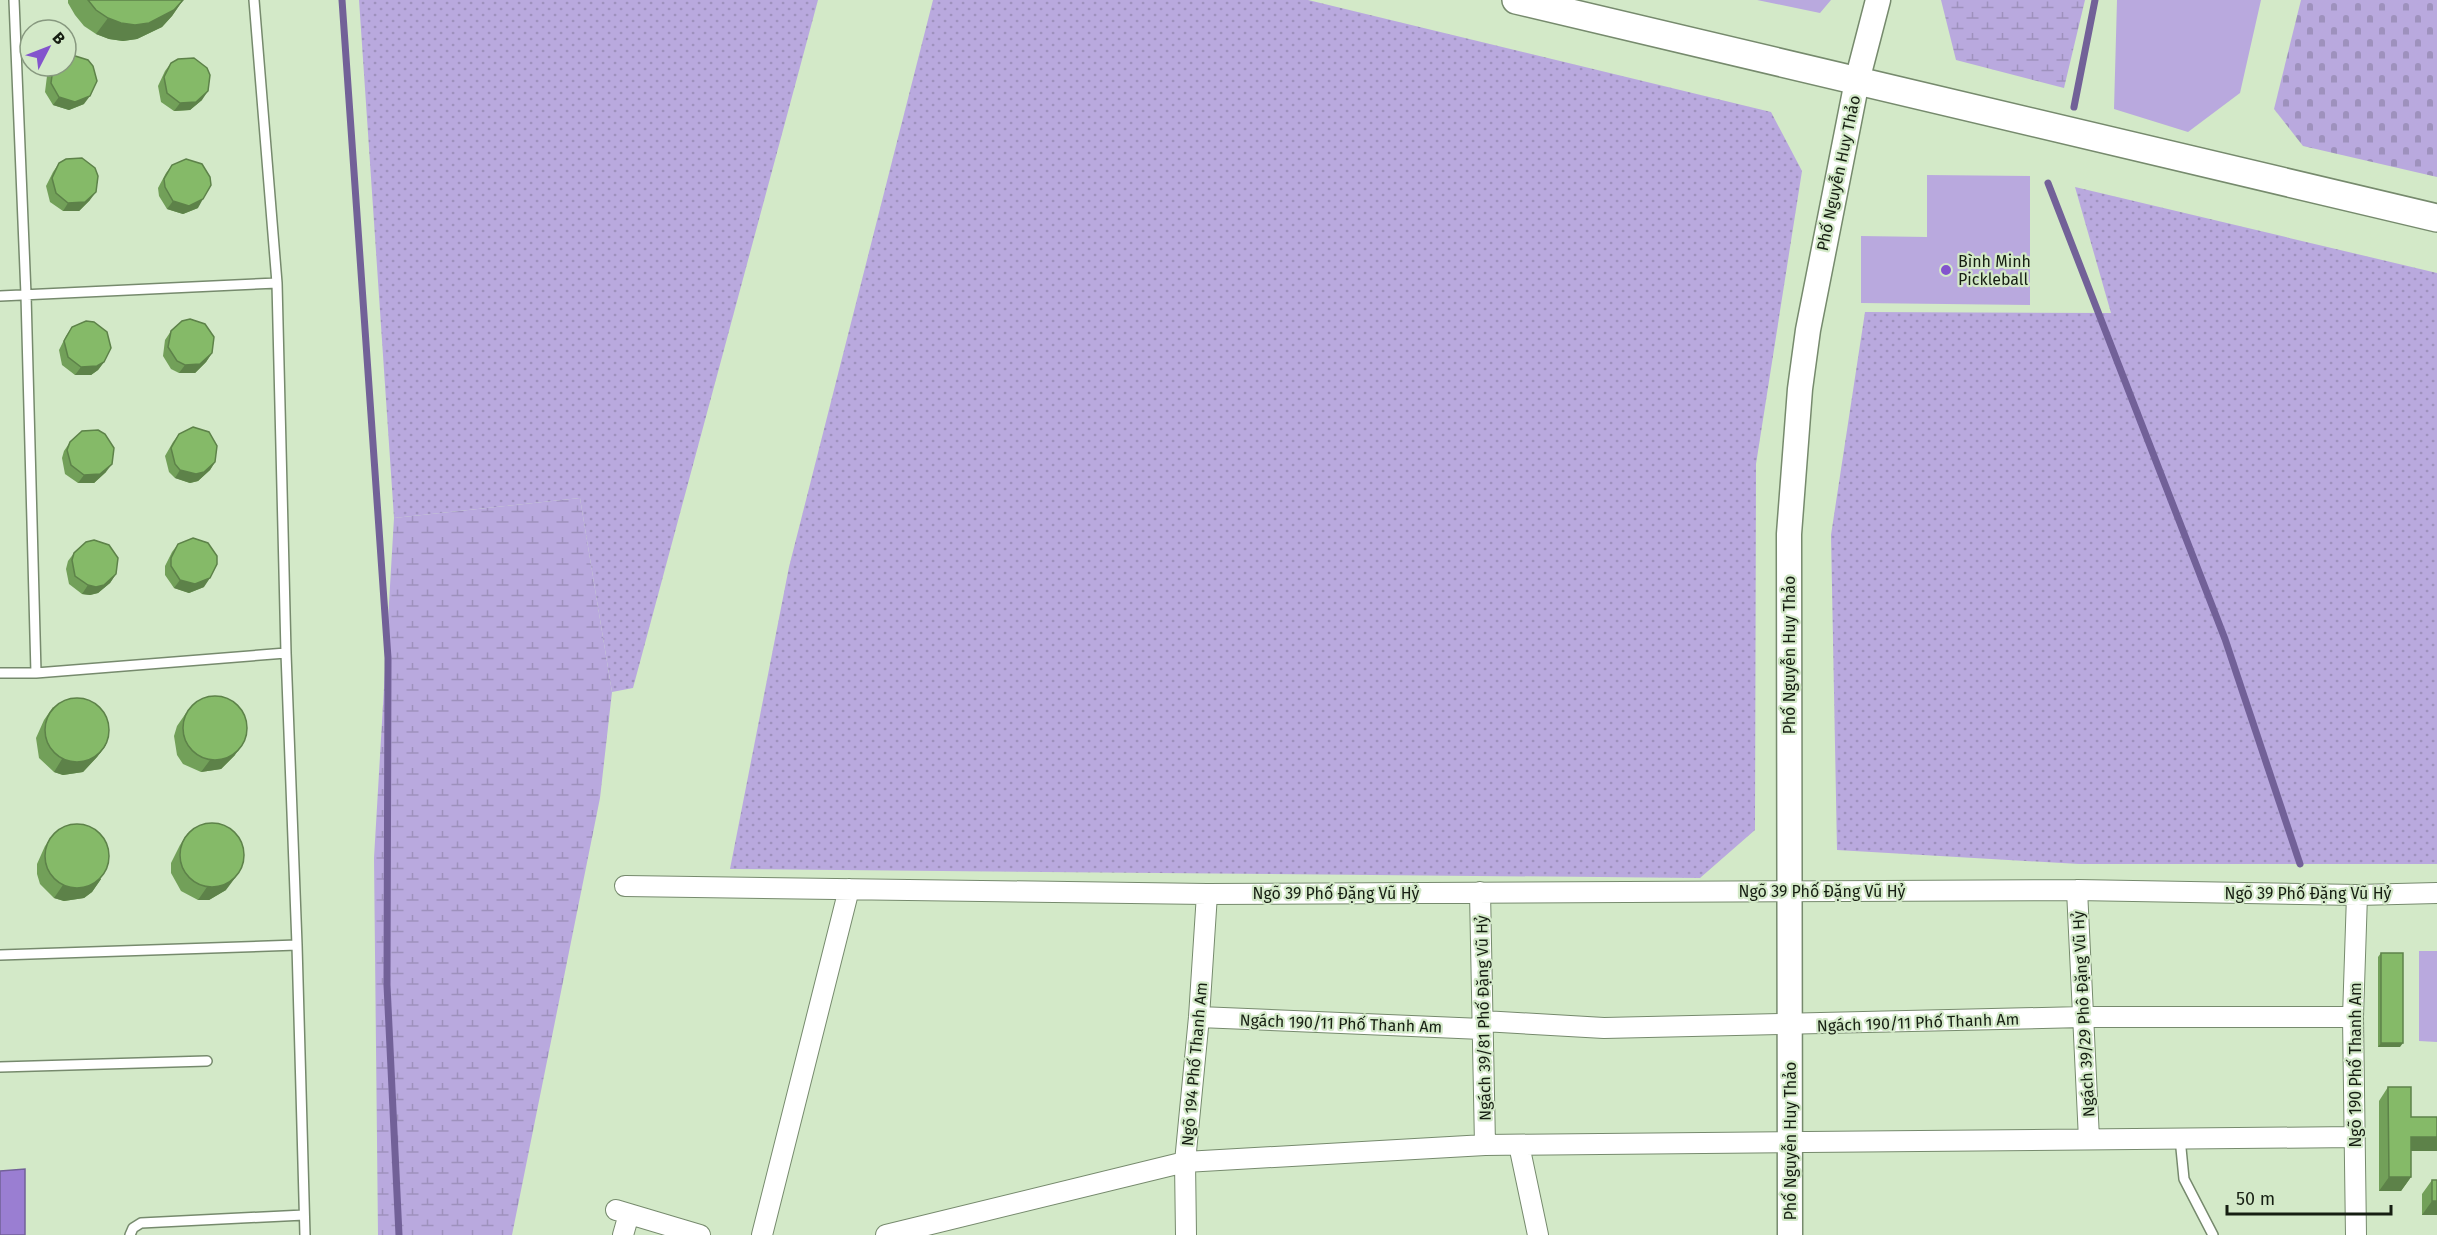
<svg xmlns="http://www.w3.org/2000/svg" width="2437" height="1235" font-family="'Fira Sans',sans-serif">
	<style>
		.grass { fill: #b9a9de }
		.wetland { fill: url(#wetland-marsh) }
		.cemetery { fill: url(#cemetery-stones) }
		.garden { fill: url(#garden-dots) }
		.water { fill: #9a7ed2; stroke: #726198; stroke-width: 1.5 }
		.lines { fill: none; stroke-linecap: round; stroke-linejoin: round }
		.stream { stroke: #726198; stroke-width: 7 }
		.service-casing { stroke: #768a6d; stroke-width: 12 }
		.minor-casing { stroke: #768a6d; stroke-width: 22 }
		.tertiary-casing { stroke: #768a6d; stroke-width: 27 }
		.secondary-casing { stroke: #768a6d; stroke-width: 30 }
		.service { stroke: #fff; stroke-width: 9 }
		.minor { stroke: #fff; stroke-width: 20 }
		.tertiary { stroke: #fff; stroke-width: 24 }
		.secondary { stroke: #fff; stroke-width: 27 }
		.wall { fill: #72a059 }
		.shaded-wall { fill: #5d8249 }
		.building { fill: #85ba68; stroke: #5d8249; stroke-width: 1.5 }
		.poi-dot { fill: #8354cd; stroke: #d3e9c8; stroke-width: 2 }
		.labels { text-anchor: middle; stroke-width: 4.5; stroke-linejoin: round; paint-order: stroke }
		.street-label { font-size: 16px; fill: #161e12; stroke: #d3e9c8 }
		.poi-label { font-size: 16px; fill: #161e12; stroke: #d3e9c8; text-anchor: start }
	</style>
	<defs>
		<pattern id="wetland-marsh" width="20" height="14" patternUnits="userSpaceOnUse" patternTransform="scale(1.5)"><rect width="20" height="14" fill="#b9a9de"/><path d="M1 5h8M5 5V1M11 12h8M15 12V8" fill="none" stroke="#9e91bd"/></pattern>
		<pattern id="cemetery-stones" width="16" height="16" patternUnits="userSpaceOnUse" patternTransform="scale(1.5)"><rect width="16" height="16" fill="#b9a9de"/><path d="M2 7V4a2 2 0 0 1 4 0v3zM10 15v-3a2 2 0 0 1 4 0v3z" fill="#9e91bd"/></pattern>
		<pattern id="garden-dots" width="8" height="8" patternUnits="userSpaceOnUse" patternTransform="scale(1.5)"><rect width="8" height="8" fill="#b9a9de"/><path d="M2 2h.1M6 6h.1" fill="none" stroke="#9e91bd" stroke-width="1.8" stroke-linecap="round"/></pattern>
	</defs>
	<rect width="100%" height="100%" fill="#d3e9c8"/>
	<path class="grass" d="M1757,0H1831L1820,13Z
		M2117,0H2261L2240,93L2188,132L2114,109Z
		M1927,175L2030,176V305L1861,303V236L1927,237Z
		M2419,951H2437V1042L2419,1041Z"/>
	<path class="wetland" d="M1941,0H2085L2064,88L1956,60Z
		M580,498L612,692L600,798L512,1235H378L374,858L394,518Z"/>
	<path class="cemetery" d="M2301,0H2437V177L2303,146L2274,109Z"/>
	<path class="garden" d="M359,0H818L633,688L612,692L580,498L394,518Z
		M933,0H1308L1771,112L1802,171L1756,464L1755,830L1700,878L730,869L789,567Z
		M2075,187L2437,273V864H2079L1837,850L1831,535L1865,312L2111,313Z"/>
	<path class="water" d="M25,1169V1235H0V1171Z"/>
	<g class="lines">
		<path class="stream" d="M342,0L388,658L387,985L399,1235
			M2074,107L2095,0
			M2048,183L2225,639L2300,864"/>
		<g class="service-casing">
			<path id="service" d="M14,0L26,295L36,673
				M254,0L277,283L286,653L297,945L305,1235
				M0,296L277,283
				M0,673H36L286,653
				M0,955L297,945
				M0,1067L207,1061
				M2180,1138L2184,1179L2213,1235
				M130,1235L133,1228L141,1223L304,1215"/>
		</g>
		<g class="minor-casing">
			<path id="minor" d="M625,886L1207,894L2077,890L2357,895L2437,893
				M2077,890L2089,1139
				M1480,892L1485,1145
				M1199,1017L1482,1029
				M1483,1021L1604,1028L2083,1017H2353
				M1519,1145L1538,1235
				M616,1210L700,1235
				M623,1235L629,1214
				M762,1235L849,889
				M886,1235L1185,1162L1485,1145L2355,1137
				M1186,1235L1185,1162L1199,1017L1207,894
				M2356,1235L2353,1017L2357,895"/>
		</g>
		<g class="tertiary-casing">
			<path id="tertiary" d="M1790,1235L1789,534L1800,389L1808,330L1857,81L1878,0"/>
		</g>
		<g class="secondary-casing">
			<path id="secondary" d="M1516,0L2437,218"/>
		</g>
		<use href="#service" class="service"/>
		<use href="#minor" class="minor"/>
		<use href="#tertiary" class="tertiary"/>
		<use href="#secondary" class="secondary"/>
	</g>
	<path class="wall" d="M68,0H183L172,16L162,27L137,39L123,41L109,39L96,34L84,26L75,15L68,3Z
		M171,63L202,100L190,110L174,111L161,102L158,86L165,71Z
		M53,68L84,104L69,110L53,105L45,92L47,76Z
		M59,163L90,200L79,211H63L50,202L46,186L53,172Z
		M172,165L198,208L183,214L167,209L159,196L158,188L166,173Z
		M72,327L104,362L98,370L91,375H75L62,365L59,350L66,336Z
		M171,331L212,353L206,362L195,373H179L171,369L163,356L165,340Z
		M179,434L215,462L210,470L198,481L190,483L175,478L169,472L165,456L173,442Z
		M70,442L106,472L94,483H78L65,474L62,458L64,451Z
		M178,544L204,587L189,593L174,588L165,575V566L172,552Z
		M74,553L116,574L110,583L98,593L90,595L82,594L69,584L66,569L68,561Z
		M53,707L106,745L97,757L83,772L63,775L54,772L39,758L36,738L44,720Z
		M186,713L235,755L221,769L201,772L183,764L177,755L174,736L177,726Z
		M188,833L226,890L209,900H198L181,891L171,873V863L180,845Z
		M54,834L101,879L92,892L84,898L64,901L54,898L40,884L37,874V864L45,846Z
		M2381,953L2400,1047H2378V957Z
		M2388,1087L2411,1117H2437V1151H2411V1177L2401,1191H2379V1101Z
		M2432,1180H2437V1215H2422V1194Z"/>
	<path class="shaded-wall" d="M183,0L172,16L162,27L137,39L123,41L109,39L96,34L108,18Z
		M208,91L202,100L190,110L174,111L180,103Z
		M90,96L84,104L69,110L53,105L59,97Z
		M96,192L90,200L79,211H63L68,203Z
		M203,199L198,208L183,214L167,209L173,201Z
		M212,353L206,362L195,373H179L185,365Z
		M104,362L98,370L91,375H75L81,367Z
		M215,462L210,470L198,481L190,483L175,478L180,470Z
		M112,464L106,472L94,483H78L84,475Z
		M116,574L110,583L98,593L90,595L82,594L88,585Z
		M210,578L204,587L189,593L174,588L180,580Z
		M244,742L235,755L221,769L201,772L210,760Z
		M106,745L97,757L83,772L63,775L54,772L62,759Z
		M235,878L226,890L209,900H198L207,887Z
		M101,879L92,892L84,898L64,901L54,898L63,885Z
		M2381,1043H2403L2400,1047H2378Z
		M2411,1137H2437V1151H2401Z
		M2389,1177H2411L2401,1191H2379Z
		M2432,1201H2437V1215H2422Z"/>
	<path class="building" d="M88,0H183L174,10L149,23L135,25L121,23L108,18L96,10Z
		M72,55L88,60L93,66L97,81L90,96L75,102L59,97L51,83L53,68L54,66H66V57Z
		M194,58L207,68L210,75L208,91L196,102L180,103L167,93L164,77L171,63L178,59Z
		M82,158L95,168L98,176L96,192L85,202L68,203L56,193L52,178L59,163L66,159Z
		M186,159L202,164L210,177L211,185L203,199L189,206L173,201L165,187L164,179L172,165Z
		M190,319L205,324L214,337L212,353L200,364L185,365L177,361L168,347L171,331L182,321Z
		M86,321L94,322L107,332L111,348L104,362L97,366L81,367L68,357L64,341L72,327Z
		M193,427L209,432L217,446L215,462L204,472L196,474L180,470L175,464L171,448L179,434Z
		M98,430L105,434L114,448L112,464L100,474L84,475L71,465L67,450L70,442L82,431Z
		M193,538L208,543L217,556V564L210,578L195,584L180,580L171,566V558L178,544Z
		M94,540L109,545L118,558L116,574L104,585L96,587L88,585L75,576L72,560L74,553L86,542Z
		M183 728a32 32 0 1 1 64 0a32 32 0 1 1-64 0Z
		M45 730a32 32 0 1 1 64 0a32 32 0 1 1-64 0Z
		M180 855a32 32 0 1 1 64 0a32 32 0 1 1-64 0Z
		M45 856a32 32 0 1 1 64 0a32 32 0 1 1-64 0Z
		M2381,953H2403V1043H2381Z
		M2388,1087H2411V1117H2437V1137H2411V1177H2389Z
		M2432,1180H2437V1201H2432Z"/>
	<circle class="poi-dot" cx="1946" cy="270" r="6"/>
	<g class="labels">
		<g class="street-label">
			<text transform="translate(1838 173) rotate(-78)" y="6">Phố Nguyễn Huy Thảo</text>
			<text transform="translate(1789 655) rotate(-90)" y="6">Phố Nguyễn Huy Thảo</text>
			<text x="1822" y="897">Ngõ 39 Phố Đặng Vũ Hỷ</text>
			<text x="1336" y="899">Ngõ 39 Phố Đặng Vũ Hỷ</text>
			<text x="2308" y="899">Ngõ 39 Phố Đặng Vũ Hỷ</text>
			<text transform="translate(2083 1014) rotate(-93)" y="6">Ngách 39/29 Phô Đặng Vũ Hỷ</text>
			<text transform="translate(1483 1018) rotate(-91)" y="6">Ngách 39/81 Phố Đặng Vũ Hỷ</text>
			<text transform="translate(1918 1022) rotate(-2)" y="6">Ngách 190/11 Phố Thanh Am</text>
			<text transform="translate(1341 1023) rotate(2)" y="6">Ngách 190/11 Phố Thanh Am</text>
			<text transform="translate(1194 1064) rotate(-85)" y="6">Ngõ 194 Phố Thanh Am</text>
			<text transform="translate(2355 1065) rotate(-90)" y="6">Ngõ 190 Phố Thanh Am</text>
			<text transform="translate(1790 1141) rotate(-90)" y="6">Phố Nguyễn Huy Thảo</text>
		</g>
		<g class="poi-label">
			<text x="1958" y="267">Bình Minh<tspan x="1958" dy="18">Pickleball</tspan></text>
		</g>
	</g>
	<g transform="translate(48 48) rotate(48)"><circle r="28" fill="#d3e9c8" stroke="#87987f" stroke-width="1.5"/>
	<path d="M0-4.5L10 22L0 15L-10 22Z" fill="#8354cd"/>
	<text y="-9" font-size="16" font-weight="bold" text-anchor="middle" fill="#161e12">B</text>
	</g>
	<path d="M2227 1205v9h164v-9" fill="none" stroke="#161e12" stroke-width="3"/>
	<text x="2236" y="1205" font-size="18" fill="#161e12" stroke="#d3e9c8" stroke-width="4.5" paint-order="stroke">50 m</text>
</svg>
